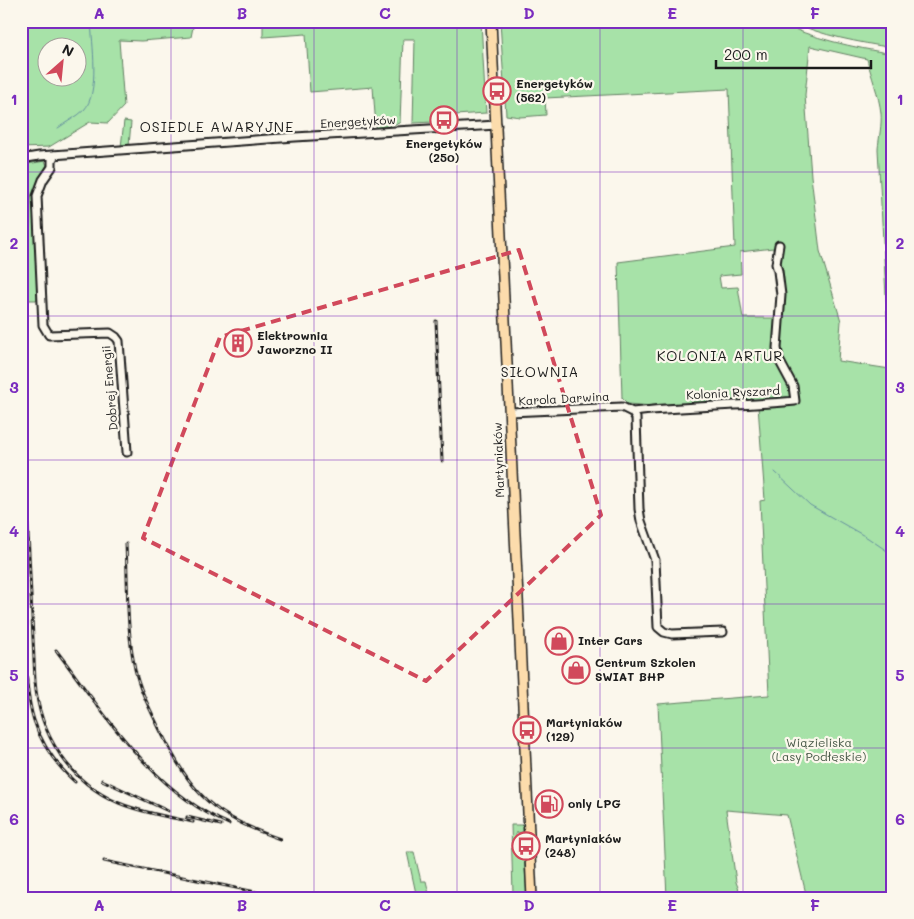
<svg xmlns="http://www.w3.org/2000/svg" width="914" height="919" font-family="Mali,sans-serif">
	<style>
		.green { fill: #a7e2a8; stroke: #627f62; fill-rule: evenodd }
		.lines { fill: none; stroke-linecap: round; stroke-linejoin: round }
		.stream { stroke: #65909f; stroke-width: 1 }
		.minor-casing { stroke: #1c1c1c; stroke-width: 11 }
		.major-casing { stroke: #1c1c1c; stroke-width: 12 }
		.minor { stroke: #fbf7ec; stroke-width: 7 }
		.major { stroke: #fcdcac; stroke-width: 9 }
		.rail-casing { stroke: #1c1c1c; stroke-width: 3 }
		.rail { stroke: #fbf7ec; stroke-width: 1; stroke-dasharray: 4; stroke-linecap: butt }
		.marked { fill: none; stroke: #d1495b; stroke-width: 4; stroke-dasharray: 10 6; stroke-linejoin: round }
		.grid { fill: none; stroke: #7b2cbf; stroke-width: 1; stroke-opacity: 0.55 }
		.labels { text-anchor: middle; stroke-width: 4.5; stroke-linejoin: round; paint-order: stroke }
		.poi-label { font-size: 12px; font-weight: bold; fill: #1c1c1c; stroke: #fbf7ec; text-anchor: start }
		.street-label { font-size: 12px; fill: #1c1c1c; stroke: #fbf7ec }
		.park-label { font-size: 12px; fill: #465746; stroke: #fbf7ec }
		.neighbourhood-label { font-size: 14px; letter-spacing: 1px; fill: #1c1c1c; stroke: #fbf7ec }
		.neatline { fill: none; stroke: #7b2cbf; stroke-width: 2 }
		.grid-label { font-size: 16px; text-anchor: middle; font-weight: bold; fill: #7b2cbf }
	</style>
	<rect width="100%" height="100%" fill="#fbf7ec"/>
	<filter id="ink" filterUnits="userSpaceOnUse"><feTurbulence type="fractalNoise" baseFrequency=".02" numOctaves="2"/><feDisplacementMap in="SourceGraphic" scale="10" xChannelSelector="R" yChannelSelector="G"/><feConvolveMatrix kernelMatrix="1 2 1 2 8 2 1 2 1" color-interpolation-filters="sRGB"/></filter>
	<g filter="url(#ink)">
		<path class="green" d="M21,21H186L194,22L191,37L141,41L119,40L124,106L108,123L90,122L49,147L21,148ZM48,48H78V78H48Z
			M263,21H481L486,113L455,115L453,121L413,123L415,39H403L400,123L376,128L373,87L310,92L306,34L263,37Z
			M500,21H776C813,39 852,47 893,54V662L890,663V672H893V898H807L787,815L726,810L736,882L742,898H667L658,704L769,695L760,501L765,500L758,406L687,409L628,404L622,398L618,262L735,247L729,89L545,98L546,115L520,117L506,115ZM810,46L867,59C871,76 879,95 881,113C882,125 879,137 878,149L890,369L838,361L841,321L820,251L811,176L805,95ZM773,248L778,297V318H743L738,287L721,288L719,276L741,274L740,252Z
			M790,21H893L887,41L893,42V48C858,42 822,36 790,21Z
			M124,121L131,122L129,146L121,147Z
			M45,161L47,165L40,179L39,295L36,300H24L21,233V165Z
			M511,825H523V832L516,833V840H523L527,896L513,894Z
			M407,852H414L421,881H426L430,898H417Z"/>
		<g class="lines">
			<path class="stream" d="M58,128C66,122 77,117 84,110C100,93 92,43 91,21
				M775,472L810,505L868,538L893,555"/>
			<g class="minor-casing">
				<path id="minor" d="M55,155L52,160V167L43,180L37,196L43,325L49,335L110,333L116,337L119,341L127,452
					M21,159L39,156L295,137L497,125
					M510,412L622,407L632,412L636,418L639,509L641,521L655,560L658,627L664,632L672,634L723,632
					M632,412C686,406 741,406 795,401L793,386L779,360L777,348L781,295L778,271L776,264L779,245
					M21,887L22,898"/>
			</g>
			<g class="major-casing">
				<path id="major" d="M491,21L532,898"/>
			</g>
			<use href="#minor" class="minor"/>
			<use href="#major" class="major"/>
			<g class="rail-casing">
				<path id="rail" d="M436,321L442,461
					M21,383L35,681C39,734 69,782 119,803C143,813 169,817 193,822
					M126,544C128,585 126,628 135,669C140,691 151,711 161,732C193,796 212,815 280,839
					M21,570C22,595 24,621 25,646C27,703 30,741 75,782
					M56,650C105,714 152,791 229,824
					M21,709L24,691
					M102,780L168,811
					M187,817L221,825
					M104,861L285,898"/>
			</g>
			<use href="#rail" class="rail"/>
		</g>
	</g>
	<path class="marked" d="M519,250L601,515L426,681L143,538L220,337Z"/>
	<path class="grid" d="M171,21V898M314,21V898M457,21V898M600,21V898M743,21V898M21,172H893M21,316H893M21,460H893M21,604H893M21,748H893"/>
	<defs>
		<g id="bus-ring" transform="scale(1.4375)"><circle r="9.5" fill="#fbf7ec" stroke="#d1495b" stroke-width="1.5"/><path d="M-5-6H5V4H4V6H2V4H-2V6H-4V4H-5ZM-3.5-4V0h7V-4ZM-3.5 1.2v1.5H-2V1.2ZM2 1.2v1.5H3.5V1.2Z" fill="#d1495b"/></g>
		<g id="building-ring" transform="scale(1.4375)"><circle r="9.5" fill="#fbf7ec" stroke="#d1495b" stroke-width="1.5"/><path d="M-4-6H4V6H1V3H-1V6H-4ZM-2.5-4.3h1.7v1.8h-1.7ZM.8-4.3h1.7v1.8H.8ZM-2.5-1h1.7V.8h-1.7ZM.8-1h1.7V.8H.8Z" fill="#d1495b"/></g>
		<g id="shop-ring" transform="scale(1.4375)"><circle r="9.5" fill="#fbf7ec" stroke="#d1495b" stroke-width="1.5"/><path d="M-5-2.5h2.3a2.7 3.5 0 0 1 5.4 0H5L5.5 6h-11ZM-1.5-2.5h3a1.5 2.3 0 0 0-3 0Z" fill="#d1495b"/></g>
		<g id="fuel-ring" transform="scale(1.4375)"><circle r="9.5" fill="#fbf7ec" stroke="#d1495b" stroke-width="1.5"/><path d="M-5.5-6h7V0h2V4h1.3V-2.5L3-4.5l.8-.8L6-3V5H2.5V1h-1V6h-7ZM-4.2-4.7v3.2H.2V-4.7Z" fill="#d1495b"/></g>
	</defs>
	<g fill-rule="evenodd">
		<use href="#bus-ring" x="497" y="91"/>
		<use href="#bus-ring" x="444" y="120"/>
		<use href="#building-ring" x="238" y="343"/>
		<use href="#shop-ring" x="559" y="641"/>
		<use href="#shop-ring" x="576" y="670"/>
		<use href="#bus-ring" x="527" y="730"/>
		<use href="#fuel-ring" x="549" y="804"/>
		<use href="#bus-ring" x="526" y="846"/>
	</g>
	<g class="labels">
		<g class="poi-label">
			<text x="516" y="88">Energetyków<tspan x="516" dy="14">(562)</tspan></text>
			<text x="444" y="148" text-anchor="middle">Energetyków<tspan x="444" dy="14">(250)</tspan></text>
			<text x="257" y="340">Elektrownia<tspan x="257" dy="14">Jaworzno II</tspan></text>
			<text x="578" y="645">Inter Cars</text>
			<text x="595" y="667">Centrum Szkolen<tspan x="595" dy="14">SWIAT BHP</tspan></text>
			<text x="546" y="727">Martyniaków<tspan x="546" dy="14">(129)</tspan></text>
			<text x="568" y="808">only LPG</text>
			<text x="545" y="843">Martyniaków<tspan x="545" dy="14">(248)</tspan></text>
		</g>
		<g class="street-label">
			<text transform="translate(358 122) rotate(-3)" y="4">Energetyków</text>
			<text transform="translate(110 388) rotate(-95)" y="4">Dobrej Energii</text>
			<text transform="translate(733 393) rotate(-3)" y="4">Kolonia Ryszard</text>
			<text transform="translate(564 399) rotate(-3)" y="4">Karola Darwina</text>
			<text transform="translate(499 460) rotate(-92)" y="4">Martyniaków</text>
		</g>
		<g class="park-label">
			<text x="819" y="747">Wiązieliska<tspan x="819" dy="14">(Lasy Podłęskie)</tspan></text>
		</g>
		<g class="neighbourhood-label">
			<text x="217" y="132">OSIEDLE AWARYJNE</text>
			<text x="720" y="361">KOLONIA ARTUR</text>
			<text x="540" y="377">SIŁOWNIA</text>
		</g>
	</g>
	<rect width="914" height="919" fill="none" stroke="#fbf7ec" stroke-width="55"/>
	<g transform="translate(62 62) rotate(27)"><circle r="24" fill="#fbf7ec" stroke="#a29f99"/>
	<path d="M0-4L9 19L0 12L-9 19Z" fill="#d1495b"/>
	<text y="-8" font-size="14" font-weight="bold" text-anchor="middle" fill="#1c1c1c">N</text>
	</g>
	<path d="M716 60v8h155v-8" fill="none" stroke="#1c1c1c" stroke-width="2.5"/>
	<text x="724" y="60" font-size="15" fill="#1c1c1c" stroke="#fbf7ec" stroke-width="4" paint-order="stroke">200 m</text>
	<rect x="28" y="28" width="858" height="864" class="neatline"/>
	<g class="grid-label">
		<text x="99" y="19">A</text>
		<text x="242" y="19">B</text>
		<text x="385" y="19">C</text>
		<text x="529" y="19">D</text>
		<text x="672" y="19">E</text>
		<text x="815" y="19">F</text>
		<text x="14" y="105">1</text>
		<text x="900" y="105">1</text>
		<text x="14" y="249">2</text>
		<text x="900" y="249">2</text>
		<text x="14" y="393">3</text>
		<text x="900" y="393">3</text>
		<text x="14" y="537">4</text>
		<text x="900" y="537">4</text>
		<text x="14" y="681">5</text>
		<text x="900" y="681">5</text>
		<text x="14" y="825">6</text>
		<text x="900" y="825">6</text>
		<text x="99" y="911">A</text>
		<text x="242" y="911">B</text>
		<text x="385" y="911">C</text>
		<text x="529" y="911">D</text>
		<text x="672" y="911">E</text>
		<text x="815" y="911">F</text>
	</g>
</svg>
